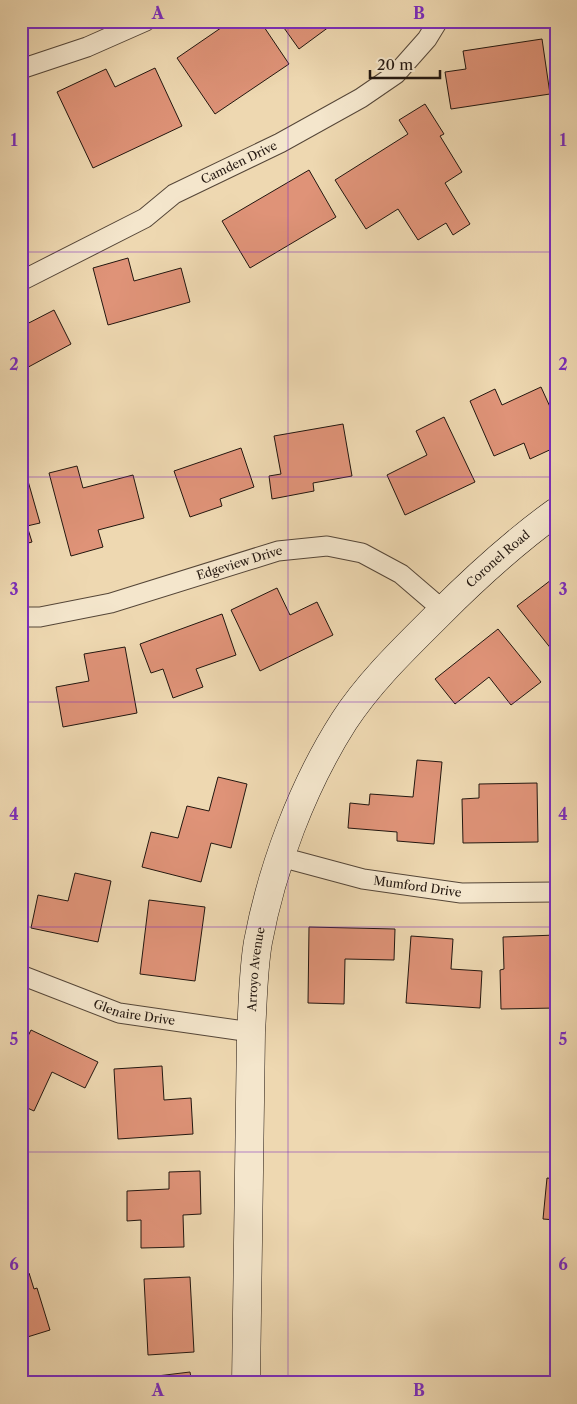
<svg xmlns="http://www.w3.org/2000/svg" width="577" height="1404" font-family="'Libre Caslon Text',serif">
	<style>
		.building { fill: #df9378; stroke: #22160f }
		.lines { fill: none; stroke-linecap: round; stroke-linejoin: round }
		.street-casing { stroke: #554638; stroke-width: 21 }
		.secondary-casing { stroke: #22160f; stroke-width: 29 }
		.street { stroke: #f4e6cc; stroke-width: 19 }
		.secondary { stroke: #f4e6cc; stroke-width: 28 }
		.grid { fill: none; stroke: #7b2cbf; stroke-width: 1; stroke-opacity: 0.55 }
		.labels { text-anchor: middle; stroke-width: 5; stroke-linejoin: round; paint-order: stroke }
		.street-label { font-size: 12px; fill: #22160f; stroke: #f4e6cc }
		.neatline { fill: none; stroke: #7b2cbf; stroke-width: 2 }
		.grid-label { font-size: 16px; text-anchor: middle; font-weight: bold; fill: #7b2cbf }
	</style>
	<rect width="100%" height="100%" fill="#eed8b1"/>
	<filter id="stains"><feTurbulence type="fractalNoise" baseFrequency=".004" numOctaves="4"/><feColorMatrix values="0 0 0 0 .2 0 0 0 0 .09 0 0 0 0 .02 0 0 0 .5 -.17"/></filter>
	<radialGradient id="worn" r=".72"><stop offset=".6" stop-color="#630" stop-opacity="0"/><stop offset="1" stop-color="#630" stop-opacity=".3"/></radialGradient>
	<path class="building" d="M231,21H260L289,64L215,114L177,58Z
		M279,21H337L299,49Z
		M542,39L550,94L451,109L445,72L466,69L463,51Z
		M155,68L182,126L93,168L57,92L106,69L115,87Z
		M425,104L444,134L440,136L462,172L445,183L470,224L453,235L446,223L418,240L398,209L366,229L335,180L408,134L399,120Z
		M21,166L28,185L21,187Z
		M309,170L336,217L250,268L222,221Z
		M128,258L134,281L181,268L190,302L108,325L93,268Z
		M54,310L71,344L21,371V327Z
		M541,387L556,420V447L530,459L524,443L494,456L470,401L495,389L502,405Z
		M444,417L475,482L405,515L387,475L427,455L416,431Z
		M343,424L352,476L313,483L314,491L272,499L269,476L281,474L274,436Z
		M241,448L254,487L220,499L222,506L190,517L174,471Z
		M77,466L83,488L133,475L144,518L98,530L103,547L71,556L49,473Z
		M28,481L40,523L27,526L32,542L21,545V483Z
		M551,580L556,586V655L517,606Z
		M277,588L290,615L317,602L333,635L260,671L231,610Z
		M222,614L236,655L196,669L203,687L173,698L163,669L151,673L140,644Z
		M498,629L541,682L511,705L489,677L455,704L435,679Z
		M125,647L137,713L63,727L56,687L89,681L84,654Z
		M417,760L442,762L434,844L397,841V832L348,828L350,803L369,805L370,794L413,797Z
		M218,777L247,784L231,848L211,843L201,882L142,867L151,832L178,838L187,806L209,811Z
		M537,783L538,842L463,843L462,799L479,798V784Z
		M75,873L111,881L98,942L31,928L38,895L68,901Z
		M149,900L205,907L195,981L140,974Z
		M309,927L395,929L394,960L345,959L344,1004L308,1003Z
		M556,935V1008L501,1009L500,970L504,969L503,937Z
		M411,936L453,939L451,969L482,971L480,1008L406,1003Z
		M31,1030L98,1062L85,1088L52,1072L34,1111L21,1105V1050Z
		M162,1066L164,1100L191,1098L193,1134L118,1139L114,1069Z
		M200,1171L201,1214L183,1215L184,1247L141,1248V1220L127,1221V1191L169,1189V1172Z
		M547,1178L556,1179V1220L543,1219Z
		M29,1273L34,1289L37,1288L50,1330L21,1339V1276Z
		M190,1277L194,1352L148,1355L144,1279Z
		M190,1372L192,1383H157V1376Z"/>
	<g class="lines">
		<g class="street-casing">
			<g id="street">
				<path d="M21,69L87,47L146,21"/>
				<path id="s1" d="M21,281L145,218L174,194L280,143L361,98L396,74L427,39L438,21"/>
				<path id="s2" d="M21,617H40L111,603L278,551L327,546L362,553L401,574L443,610"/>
				<path id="s3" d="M281,857L363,879L461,893L556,892"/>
				<path id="s4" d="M21,975L119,1013L251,1032"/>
			</g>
		</g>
		<g class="secondary-casing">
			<g id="secondary">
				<path id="s5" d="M246,1383L251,1032C253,1002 253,971 258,942C272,867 303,785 344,721C370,681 406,647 439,614C476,577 513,543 556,512"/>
			</g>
		</g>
		<use href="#street" class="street"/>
		<use href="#secondary" class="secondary"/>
	</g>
	<path class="grid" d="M288,21V1383M21,252H556M21,477H556M21,702H556M21,927H556M21,1152H556"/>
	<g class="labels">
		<g class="street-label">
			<text dy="4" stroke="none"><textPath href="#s1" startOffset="249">Camden Drive</textPath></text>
			<text dy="4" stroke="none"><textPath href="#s5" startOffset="904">Coronel Road</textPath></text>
			<text dy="4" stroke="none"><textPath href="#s2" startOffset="226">Edgeview Drive</textPath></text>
			<text dy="4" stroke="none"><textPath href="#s3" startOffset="140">Mumford Drive</textPath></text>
			<text dy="4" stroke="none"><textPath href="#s5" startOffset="414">Arroyo Avenue</textPath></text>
			<text dy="4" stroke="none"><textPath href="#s4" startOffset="120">Glenaire Drive</textPath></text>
		</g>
	</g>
	<rect width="577" height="1404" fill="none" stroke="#eed8b1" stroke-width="55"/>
	<path d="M370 70v8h70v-8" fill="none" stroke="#22160f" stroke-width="2.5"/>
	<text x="377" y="70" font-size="15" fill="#22160f" stroke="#f4e6cc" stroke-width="4" paint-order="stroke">20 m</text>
	<rect x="28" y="28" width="522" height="1348" class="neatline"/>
	<g class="grid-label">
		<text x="158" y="19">A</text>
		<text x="419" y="19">B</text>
		<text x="14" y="146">1</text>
		<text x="563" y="146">1</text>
		<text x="14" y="370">2</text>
		<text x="563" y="370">2</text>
		<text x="14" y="595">3</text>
		<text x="563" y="595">3</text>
		<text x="14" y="820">4</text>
		<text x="563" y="820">4</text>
		<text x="14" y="1045">5</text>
		<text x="563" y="1045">5</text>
		<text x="14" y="1270">6</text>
		<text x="563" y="1270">6</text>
		<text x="158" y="1396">A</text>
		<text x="419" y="1396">B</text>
	</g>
	<rect width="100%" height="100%" filter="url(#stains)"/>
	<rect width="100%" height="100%" fill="url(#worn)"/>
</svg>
